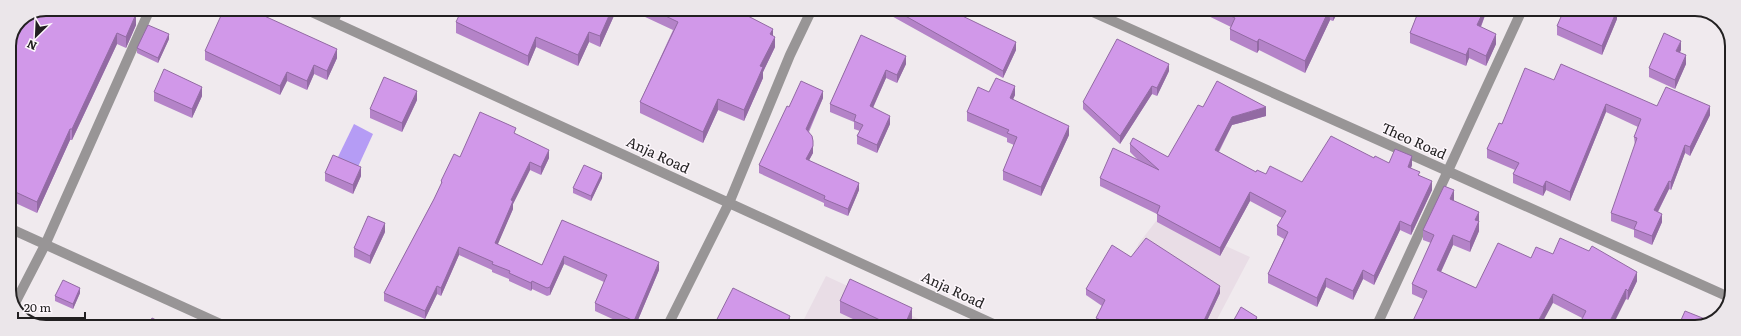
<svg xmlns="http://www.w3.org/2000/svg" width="1741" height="336" font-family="Literata,serif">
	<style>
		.built { fill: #e9dde6 }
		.water { fill: #b59cf5 }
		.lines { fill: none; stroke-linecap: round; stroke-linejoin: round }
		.minor { stroke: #989596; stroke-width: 10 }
		.wall { fill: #b483c8 }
		.shaded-wall { fill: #926aa3 }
		.building { fill: #d198e9; stroke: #926aa3 }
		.labels { text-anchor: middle; stroke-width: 3; stroke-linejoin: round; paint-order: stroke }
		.street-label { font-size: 14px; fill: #222021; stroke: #fdf7fc }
		.rim { fill: none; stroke: #222021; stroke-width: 2 }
	</style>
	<rect width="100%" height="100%" fill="#f0eaee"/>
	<path class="built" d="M1160,216L1250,257L1213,327H1093L1139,243Z
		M826,276L921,320L918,327H800Z"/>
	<path class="water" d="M354,124L373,134L357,169L337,159Z"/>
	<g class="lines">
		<path class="minor" d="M305,9L1000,327
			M1086,9L1731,298
			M333,22L339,9
			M9,228L225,326
			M14,305L45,245L150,9
			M667,327L729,203L790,55L812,9
			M1376,327L1522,10"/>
	</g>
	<path class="wall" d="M617,9L600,47L589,42L578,66L536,47L528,66L456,33V22Z
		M628,9H754L750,17L773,36L775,47L763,72V78L744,121L718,110L703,143L640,113V102L673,30Z
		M879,9H948L1016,50L1003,78Z
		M1194,9L1339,10L1333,21L1330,20L1305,73L1259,50L1257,53L1230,40V29L1231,27Z
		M1419,10H1487L1481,27L1496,44L1486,66L1469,58L1466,66L1410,43V33Z
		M130,11L136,25L126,48L117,44L72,140H70L37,213L9,200V46Z
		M1617,19L1602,55L1557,35V26Z
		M861,35L906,64L897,83L886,78L873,108L890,124L877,153L857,144V136L860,131L854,129V122L830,112V104Z
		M169,39L158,63L137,53V48Z
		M1732,43V66L1726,64V55Z
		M1681,50L1680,52L1686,64L1675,89L1649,77V68Z
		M205,51L337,58L327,80L314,74L307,90L287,81L280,95L205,60Z
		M1169,71L1157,96L1152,94L1120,144L1083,109V102Z
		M1554,80L1657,106L1710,115L1690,156L1685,153L1671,190L1669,189L1658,212L1662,222L1652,245L1634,237V230L1611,221V213L1635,146L1634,137L1638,127L1606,112L1570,201L1546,190L1543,196L1513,183V174L1515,170L1487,158V149L1502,124Z
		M154,92L202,96L192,118L154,101Z
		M989,92L1015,95L1013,99L1069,135L1041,196L1003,180V171L1014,145L1007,142V138L967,121V112Z
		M823,98L809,132L813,148V153L809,160L859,190L848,216L824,206V203L759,173V165L789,107Z
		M417,100L402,132L370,118V109Z
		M1203,107L1266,116L1232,125L1219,152L1256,172L1302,182L1374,158L1389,163L1412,165L1411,168L1420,176L1432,190L1411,235L1400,230L1374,285L1363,279L1353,300L1326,287L1317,307L1268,283V274L1284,239L1277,235V226L1282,218L1250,201L1220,256L1157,222V214L1100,186V178L1139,161L1130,152V144L1168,157Z
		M516,134L549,158L541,175L530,170L513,204V209L497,245L542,265L562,220L659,270L635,327H630L595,311V303L604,282L564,264L550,295L547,296L532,289L531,291L509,281V279L492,272V270L459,255L441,296L437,294L425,319L384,301V293L434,199L441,185V181L460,157Z
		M325,173L361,176L353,194L325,181Z
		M602,178L591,201L573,193V188Z
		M1454,200L1453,201L1479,212V231L1470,252L1453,245L1441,272L1476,288L1531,258L1553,254L1637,281L1628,300L1626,299L1582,318L1553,303L1423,299L1412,294V284L1431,243L1423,240V230Z
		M385,232L370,264L354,257V248Z
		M1131,257L1220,293L1204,327H1102L1096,324V318L1102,306L1086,295V289Z
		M80,293L73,309L55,301V296Z
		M840,301L912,320L909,327H870L840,313Z"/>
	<path class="shaded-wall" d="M612,9H617L600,47V36Z
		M749,9H754L746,26V15Z
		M1329,10L1330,20L1305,73V61Z
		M1333,10H1339L1333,21Z
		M1484,10H1487L1477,36V25Z
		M1617,10V19L1602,55V46Z
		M136,14V25L126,48V37Z
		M773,29V40L770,34Z
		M589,32V42L578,66V55Z
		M117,33V44L72,140V129Z
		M169,34V39L158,63V58Z
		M1496,34V44L1486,66V56Z
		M536,37V47L528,66V56Z
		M775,37V47L763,72V78L744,121V110L760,66Z
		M1259,39V50L1257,53V42Z
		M1681,41V50L1676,60V51Z
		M1016,42V50L1003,78V71Z
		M1469,48V58L1466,66V55Z
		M337,49V58L327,80V71Z
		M1686,55V64L1675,89V80Z
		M906,56V64L897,83V75Z
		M1169,64V71L1157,96V88Z
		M314,65V74L307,90V81Z
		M886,70V78L870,114V106Z
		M287,72V81L280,95V86Z
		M1015,86V95L1010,106V98Z
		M1152,86V94L1120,144V136Z
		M202,87V96L192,118V109Z
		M417,91V100L402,132V123Z
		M823,91V98L806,136V129Z
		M718,99V110L703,143V132Z
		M1606,104V112L1570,201V192Z
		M1710,106V115L1690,156V147Z
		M1266,107V116L1232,125L1215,158V150L1232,117Z
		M890,116V124L877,153V145Z
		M1069,126V135L1041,196V187Z
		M70,129V140L37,213V202Z
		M813,141V153L806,166V159Z
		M1685,145V153L1671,190V182Z
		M549,150V158L541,175V167Z
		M1412,156V165L1408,175V167Z
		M530,162V170L513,204V209L495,251V243L511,200Z
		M361,167V176L353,194V185Z
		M602,173V178L591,201V196Z
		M1432,181V190L1411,235V226Z
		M1546,181V190L1543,196V187Z
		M1669,181V189L1654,219V210Z
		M859,183V190L848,216V209Z
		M1454,190V200L1450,209V199Z
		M1250,192V201L1220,256V248Z
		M1479,212V231L1470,252V242L1475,220Z
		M1662,214V222L1652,245V236Z
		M1400,221V230L1374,285V276Z
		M385,223V232L370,264V256Z
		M1453,235V245L1437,280V270Z
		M459,247V255L441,296V288Z
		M11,254V262L9,267V259Z
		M564,256V264L550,295V287Z
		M659,262V270L635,327H634V321Z
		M1363,270V279L1353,300V291Z
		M1637,272V281L1628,300V291Z
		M1326,278V287L1317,307V298Z
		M532,281V289L531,291V283Z
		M437,286V294L425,319V311Z
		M1220,286V293L1204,327H1201Z
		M80,288V293L73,309V304Z
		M1626,289V299L1612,327H1607Z
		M1553,294V303L1540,327H1535Z
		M912,308V320L909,327H904Z
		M790,316V325L789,327H785Z
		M1257,317V327H1251Z"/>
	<path class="building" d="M46,9H126L136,14L126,37L117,33L72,129H70L37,202L9,189V46L20,20Z
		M224,9H249L337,49L327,71L314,65L307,81L287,72L280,86L205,51Z
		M462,9H612L600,36L589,32L578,55L536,37L528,56L456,22Z
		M651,9H749L746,15L773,29L770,34L775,37L760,66L763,67L744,110L718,99L703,132L640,102L678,22Z
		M893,9H948L1016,42L1003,71Z
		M1217,9L1329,10L1305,61L1259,39L1257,42L1230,29L1235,18Z
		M1419,10H1484L1477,25L1496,34L1486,56L1469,48L1466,55L1410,33Z
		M1564,10H1617L1602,46L1557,26Z
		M148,25L169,34L158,58L137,48Z
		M1664,33L1681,41L1676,51L1686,55L1675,80L1649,68Z
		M861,35L906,56L897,75L886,70L870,106L890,116L877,145L857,136L863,125L854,121L856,115L830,104Z
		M1117,39L1169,64L1157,88L1152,86L1120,136L1083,102Z
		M1732,43V57L1726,55Z
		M1561,64L1657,106L1666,87L1710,106L1690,147L1685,145L1671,182L1669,181L1654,210L1662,214L1652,236L1634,229L1637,222L1611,213L1637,138L1634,137L1641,119L1606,104L1570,192L1546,181L1543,187L1513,174L1519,163L1487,149L1499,123L1502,124L1525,68L1554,80Z
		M164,69L202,87L192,109L154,92Z
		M384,77L417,91L402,123L370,109Z
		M996,78L1015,86L1010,98L1069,126L1041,187L1003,171L1017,137L1007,133L1009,130L967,112L978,87L989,92Z
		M801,81L823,91L806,129L812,136L813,141V146L806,159L859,183L848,209L824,199L825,196L759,165L787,106L789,107Z
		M1217,81L1266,107L1232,117L1215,150L1256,172L1257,170L1266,174L1270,166L1302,182L1331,136L1374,158L1375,156L1389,163L1395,149L1412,156L1408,167L1420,172L1418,175L1432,181L1411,226L1400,221L1374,276L1363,270L1353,291L1326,278L1317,298L1268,274L1288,232L1277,226L1286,211L1250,192L1220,248L1157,214L1160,206L1100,178L1113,148L1159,170L1130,144L1133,138L1168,157L1198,105L1203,107Z
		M480,112L516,128L514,133L549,150L541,167L530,162L511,200L513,201L495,243L542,265L562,220L659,262L634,321L595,303L607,275L564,256L550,287L547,288L532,281L531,283L509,273L510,271L492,264L493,262L459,247L441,288L437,286L425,311L384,293L434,199L442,182L441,181L454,154L460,157Z
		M333,155L361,167L353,185L325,173Z
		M584,165L602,173L591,196L573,188Z
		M1444,186L1454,190L1450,199L1479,212L1475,220L1479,221L1470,242L1453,235L1437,270L1476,288L1498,243L1531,258L1536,247L1553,254L1560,238L1589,251L1592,246L1637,272L1628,291L1626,289L1607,327H1578L1586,311L1553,294L1535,327H1410L1427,291L1412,284L1434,235L1423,230Z
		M368,216L385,223L370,256L354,248Z
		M1146,238L1220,286L1201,327H1117L1096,318L1105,300L1086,289L1112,245L1131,257Z
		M9,253L11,254L9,259Z
		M850,279L912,308L904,327H877L880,320L840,301Z
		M63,280L80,288L73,304L55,296Z
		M733,288L790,316L785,327H713Z
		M1241,307L1257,317L1251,327H1230Z
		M1685,311L1710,321L1695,327H1678Z
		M152,318L168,326H148Z
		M1386,321L1399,327H1384Z
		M1404,325L1408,327H1403Z"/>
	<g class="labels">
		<g class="street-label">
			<text transform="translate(1414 141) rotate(24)" y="5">Theo Road</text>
			<text transform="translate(658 155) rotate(25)" y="5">Anja Road</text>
			<text transform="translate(953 290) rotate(25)" y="5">Anja Road</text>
		</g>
	</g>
	<path d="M0 0H1741V336H0ZM46 16H1695A30 30 0 0 1 1725 46V290A30 30 0 0 1 1695 320H46A30 30 0 0 1 16 290V46A30 30 0 0 1 46 16Z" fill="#ebe6ea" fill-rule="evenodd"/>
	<path class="rim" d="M46 16H1695A30 30 0 0 1 1725 46V290A30 30 0 0 1 1695 320H46A30 30 0 0 1 16 290V46A30 30 0 0 1 46 16Z"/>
	<g transform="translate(36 36) rotate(204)" stroke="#fdf7fc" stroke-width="3" paint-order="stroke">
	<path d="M0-3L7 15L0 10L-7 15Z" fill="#222021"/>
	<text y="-6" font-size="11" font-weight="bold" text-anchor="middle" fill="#222021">N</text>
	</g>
	<path d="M18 312v6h67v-6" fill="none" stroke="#222021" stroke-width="2"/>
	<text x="24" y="312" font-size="12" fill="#222021" stroke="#fdf7fc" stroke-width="3" paint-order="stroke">20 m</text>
</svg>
